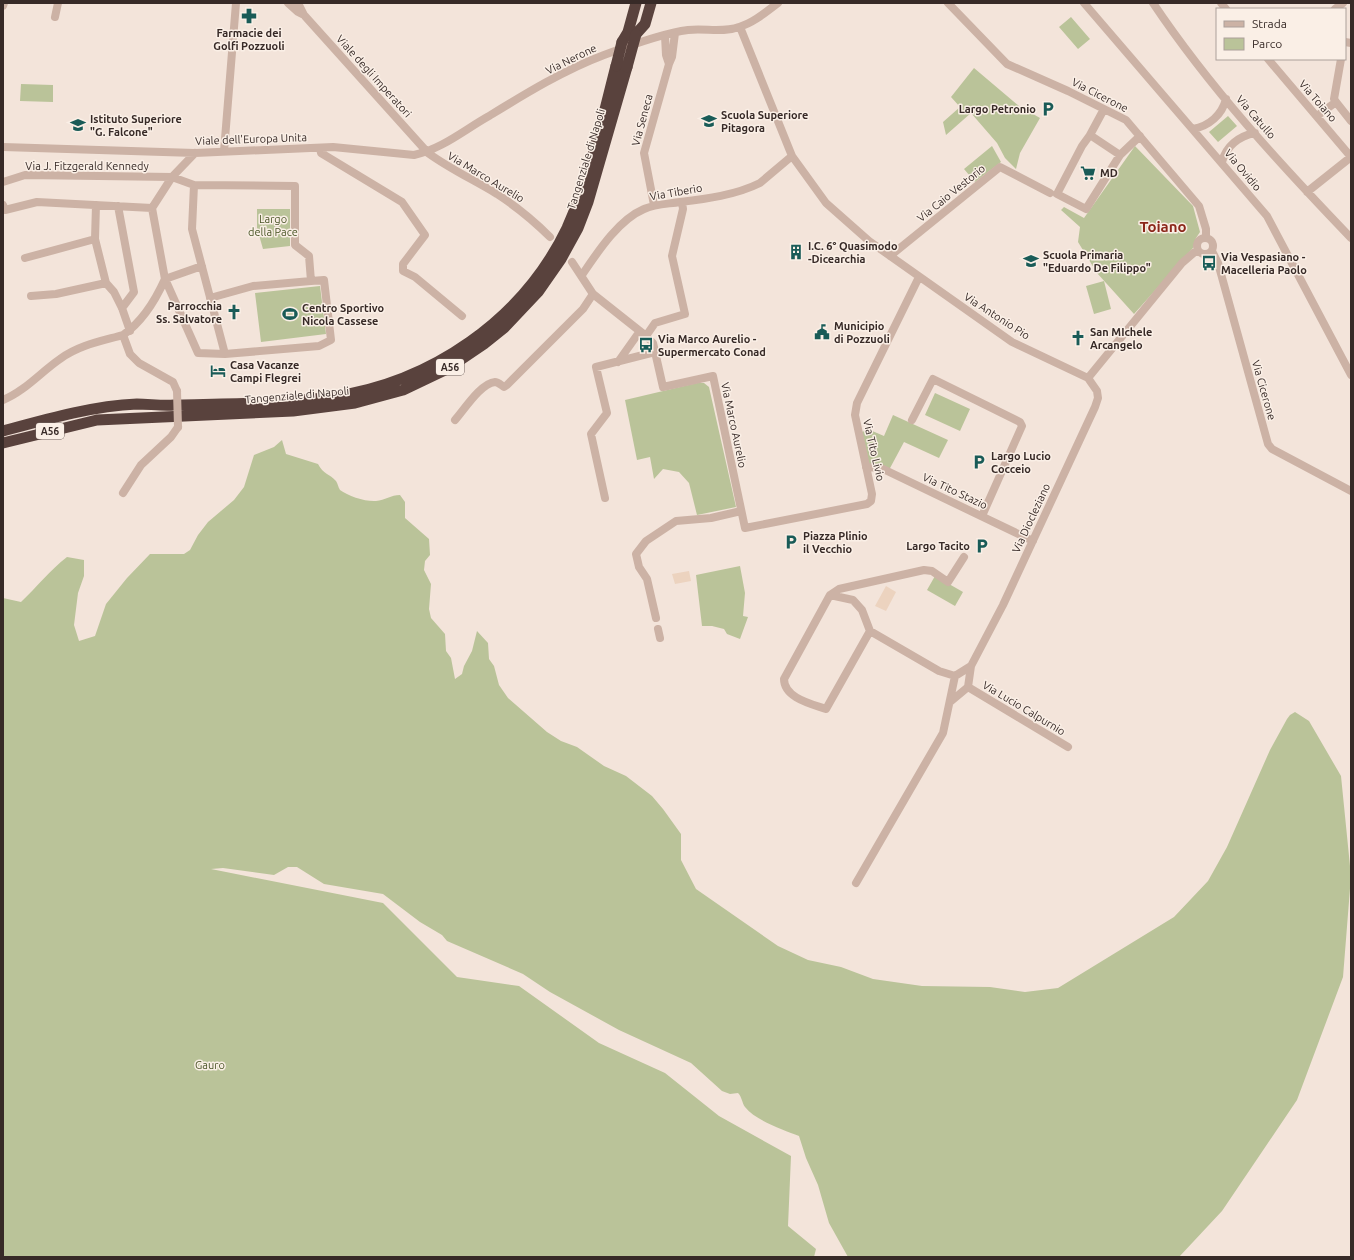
<svg xmlns="http://www.w3.org/2000/svg" width="1354" height="1260" font-family="Ubuntu,sans-serif">
	<style>
		.green { fill: #bac399 }
		.plaza { fill: #ecd3bf }
		.lines { fill: none; stroke-linecap: round; stroke-linejoin: round }
		.minor { stroke: #ccb2a5; stroke-width: 8 }
		.highway { stroke: #59423d; stroke-width: 11 }
		.minor-bridge { stroke: #ccb2a5; stroke-width: 8 }
		.highway-bridge { stroke: #59423d; stroke-width: 11 }
		.labels { text-anchor: middle; stroke-width: 3; stroke-linejoin: round; paint-order: stroke }
		.shield { fill: #faefe6; stroke: #726560; stroke-width: 1 }
		.shield-label { font-size: 10px; font-weight: bold; fill: #372a27 }
		.poi-label { font-size: 11px; font-weight: bold; fill: #372a27; stroke: #faefe6; text-anchor: start }
		.street-label { font-size: 11px; fill: #372a27; stroke: #faefe6 }
		.park-label { font-size: 11px; fill: #4c5729; stroke: #faefe6 }
		.district-label { font-size: 15px; font-weight: bold; fill: #8b271a; stroke: #faefe6 }
	</style>
	<rect width="100%" height="100%" fill="#f3e4da"/>
	<path class="green" d="M1071,17L1090,39L1078,49L1059,27Z
		M974,68L1019,106L1040,118L1020,153L1016,169L1005,158L997,143L971,113L946,135L943,122L960,107L951,97Z
		M21,84L53,85V102L20,101Z
		M1228,116L1237,126L1218,142L1209,132Z
		M992,146L1001,162L975,182L964,169Z
		M1135,146L1193,206L1200,232L1196,238L1193,248L1134,314L1097,273L1078,242L1080,227L1061,210L1064,207L1084,218Z
		M257,209H290V246L263,249L257,228Z
		M1104,281L1111,309L1094,314L1086,286Z
		M320,286L326,334L261,342L255,293Z
		M697,383H704L709,387L736,507L697,515L689,483L679,472L663,469L654,479L650,457L637,460L625,400Z
		M935,393L970,409L960,431L925,415Z
		M893,415L948,440L939,458L904,442L889,470L869,465L861,432L870,430L884,436Z
		M282,440L286,454L318,464C323,474 330,474 336,481C338,484 338,487 340,490C348,496 366,502 376,501C385,500 391,495 400,495L405,502V518L429,539L430,555L425,561L424,570L431,584L429,609L431,618L445,634L446,651L451,658L455,679L462,674L464,666L472,651L477,631L488,643L489,659L494,666L499,685L508,698L547,732L561,741L577,747L604,766L626,776L652,796L663,809L681,834V860L696,889L778,946L808,960L841,967L873,979L922,986L990,987L1025,992L1058,988L1174,917L1208,881L1227,847L1270,750L1287,719L1290,715L1295,712L1309,721L1341,776L1351,876L1343,977L1297,1100L1222,1211L1179,1257H848L829,1223L818,1185L806,1158L799,1136C784,1130 756,1121 745,1107C742,1103 742,1097 738,1093L730,1094L722,1091L691,1063L619,1030L550,992L523,974L447,941L442,935L420,922L383,894L324,884L297,867H288L274,875L223,868L211,869L383,903L457,977L519,986L599,1043L665,1073L719,1116L791,1156L788,1226L816,1249L814,1257H3V598L21,602C37,587 50,570 67,557L84,560V576L78,593L74,625L79,641L95,636L106,604L127,578L150,554H184L190,550L198,535L208,522L234,500L244,487L254,455L274,447Z
		M740,566L745,593L743,616L748,617L740,639L727,634L724,629L712,626H702L696,575Z
		M935,576L963,592L955,606L927,590Z"/>
	<path class="plaza" d="M689,571L691,581L675,584L672,574Z
		M886,586L896,592L886,611L875,606Z"/>
	<g class="lines">
		<path class="minor" d="M288,3L298,12L304,15L428,153C450,169 474,180 497,194C517,207 534,221 550,237
			M298,3L304,15
			M948,3L1007,64L1068,91L1126,120L1199,206L1206,229V238
			M1084,3L1267,216L1351,375
			M1153,3C1210,88 1280,164 1351,238
			M1221,3L1226,9
			M3,6L4,3
			M1335,9L1343,3
			M55,17L58,3
			M740,27L792,156L826,203L869,241L1012,342L1088,378L1097,391L1098,398L1095,407L1003,605L971,666L968,687L950,702
			M665,36L666,55L669,64L672,57L675,33
			M1345,42L1351,43
			M1268,59L1351,157
			M1336,102L1334,99L1341,59
			M1104,109L1090,135L1120,155L1140,136
			M1317,116L1336,102L1351,121
			M1193,129C1209,126 1222,115 1226,99
			M1090,135L1082,146L1057,194L1086,209L1120,155
			M3,147L195,153L333,147L414,155C442,149 464,130 489,116C525,94 564,70 604,55C628,46 663,33 688,30C705,28 723,33 739,27C753,23 766,12 778,3
			M320,148L321,153L402,202L425,235L403,264V271L415,277L462,316
			M224,151L236,3
			M195,153L172,177L152,208L165,279L198,353L225,354L319,346L331,340L324,280L311,281
			M1222,162C1226,146 1239,136 1255,133
			M3,182L25,175L172,177L194,185L192,229L225,354
			M194,185L295,186V245L309,256L311,281L253,286L210,298
			M1307,192L1351,157
			M3,205L5,210L37,202L152,208
			M96,205L95,239L106,283L114,292L122,308L130,331
			M654,205L644,153L669,64
			M118,206L134,292L122,308
			M1197 246a8 8 0 1 1 16 0a8 8 0 1 1-16 0Z
			M1212,251L1218,263L1268,444L1272,449L1351,491
			M890,256L1000,167L1050,193
			M25,258L95,239
			M572,262L593,294L646,336L653,343L663,387L713,376L745,528L867,504L871,501L872,494L855,415L857,403L919,277
			M582,275C597,253 618,220 644,209C655,204 668,204 680,202C706,199 736,195 760,183L792,156
			M31,296L56,294L106,283
			M123,335L130,354L139,363L173,382L177,391
			M646,336L655,323L685,314L672,256L683,209L682,202
			M618,362L640,331
			M1088,378L1182,263L1197,250
			M3,400C25,391 41,372 60,359C79,345 102,341 123,335C142,322 156,299 165,279L202,266
			M455,420C464,410 481,383 495,382C498,382 501,385 504,387L507,385L583,309L593,294
			M912,420L933,379L1020,422L1022,426L982,516
			M866,467L881,468L1033,541
			M123,493L141,465L171,437L178,427
			M605,498L591,434L607,413L596,367L655,352
			M830,595L839,589L924,570L932,571L948,582L964,557
			M656,618L647,579L639,567L636,554L646,541L676,521L711,518L741,511
			M658,629L660,638
			M870,631L826,709C812,704 784,698 784,679L830,595L853,600L862,610L870,631L939,671L955,676
			M955,676L971,666
			M968,687L1068,747
			M856,883L943,733L955,676"/>
		<path class="highway" d="M636,34L645,24L651,3
			M622,42L628,32L636,3
			M3,431C47,419 92,406 137,404C149,404 162,406 174,405C225,404 280,404 331,397C431,383 523,320 567,228C590,177 602,120 616,66
			M3,443L97,420L293,411L355,403L403,390L447,369L484,344L504,328L538,292L561,259L578,228L588,202L627,67"/>
		<path class="minor-bridge" d="M177,391L178,427"/>
		<path class="highway-bridge" d="M616,66L622,42
			M627,67L636,34"/>
	</g>
	<defs>
		<g id="pharmacy-bare" transform="scale(1.2)"><path d="M-2-6h4v4h4v4h-4v4h-4v-4h-4v-4h4Z" fill="#195b57" stroke="#faefe6" stroke-width="2.5" paint-order="stroke"/></g>
		<g id="parking-bare" transform="scale(1.2)"><path d="M-3.5-5.5H1a3.5 3.5 0 0 1 0 7H-1V5.5H-3.5ZM-1-3.4V-.6H.8a1.4 1.4 0 0 0 0-2.8Z" fill="#195b57" stroke="#faefe6" stroke-width="2.5" paint-order="stroke"/></g>
		<g id="school-bare" transform="scale(1.2)"><path d="M0-5L7-2L0 1L-7-2ZM-4 1L0 2.5L4 1V4Q0 6-4 4Z" fill="#195b57" stroke="#faefe6" stroke-width="2.5" paint-order="stroke"/></g>
		<g id="supermarket-bare" transform="scale(1.2)"><path d="M-6-5.5h2.5l.6 2H6L4.5 2H-2.5L-4.4-4H-6ZM-1.5 3.2a1.3 1.3 0 1 0 .1 0ZM3 3.2a1.3 1.3 0 1 0 .1 0Z" fill="#195b57" stroke="#faefe6" stroke-width="2.5" paint-order="stroke"/></g>
		<g id="building-bare" transform="scale(1.2)"><path d="M-4-6H4V6H1V3H-1V6H-4ZM-2.5-4.3h1.7v1.8h-1.7ZM.8-4.3h1.7v1.8H.8ZM-2.5-1h1.7V.8h-1.7ZM.8-1h1.7V.8H.8Z" fill="#195b57" stroke="#faefe6" stroke-width="2.5" paint-order="stroke"/></g>
		<g id="bus-bare" transform="scale(1.2)"><path d="M-5-6H5V4H4V6H2V4H-2V6H-4V4H-5ZM-3.5-4V0h7V-4ZM-3.5 1.2v1.5H-2V1.2ZM2 1.2v1.5H3.5V1.2Z" fill="#195b57" stroke="#faefe6" stroke-width="2.5" paint-order="stroke"/></g>
		<g id="church-bare" transform="scale(1.2)"><path d="M-1.2-6h2.4v3.5h3.3v2.4h-3.3V6h-2.4V-.1h-3.3v-2.4h3.3Z" fill="#195b57" stroke="#faefe6" stroke-width="2.5" paint-order="stroke"/></g>
		<g id="stadium-bare" transform="scale(1.2)"><path d="M0-5a6.5 5 0 1 0 0 10a6.5 5 0 1 0 0-10ZM-3.5-1.8h7v3.6h-7Z" fill="#195b57" stroke="#faefe6" stroke-width="2.5" paint-order="stroke"/></g>
		<g id="civic-bare" transform="scale(1.2)"><path d="M-.6-6.5H3V-4.5H.6V-3L4-1V1h2V6H-6V1h2V-1L-.6-3ZM-1.2 2.5V6h2.4V2.5Z" fill="#195b57" stroke="#faefe6" stroke-width="2.5" paint-order="stroke"/></g>
		<g id="hotel-bare" transform="scale(1.2)"><path d="M-6-4.5h1.5V1H6V5H4.5V3h-9V5H-6ZM-4 0a1.8 1.8 0 1 1 3.6 0ZM.5 0V-2.5h3Q6-2.5 6 0Z" fill="#195b57" stroke="#faefe6" stroke-width="2.5" paint-order="stroke"/></g>
	</defs>
	<g fill-rule="evenodd">
		<use href="#pharmacy-bare" x="249" y="16"/>
		<use href="#parking-bare" x="1048" y="109"/>
		<use href="#school-bare" x="709" y="121"/>
		<use href="#school-bare" x="78" y="125"/>
		<use href="#supermarket-bare" x="1088" y="173"/>
		<use href="#building-bare" x="796" y="252"/>
		<use href="#school-bare" x="1031" y="261"/>
		<use href="#bus-bare" x="1209" y="263"/>
		<use href="#church-bare" x="234" y="312"/>
		<use href="#stadium-bare" x="290" y="314"/>
		<use href="#civic-bare" x="822" y="332"/>
		<use href="#church-bare" x="1078" y="338"/>
		<use href="#bus-bare" x="646" y="345"/>
		<use href="#hotel-bare" x="218" y="371"/>
		<use href="#parking-bare" x="979" y="462"/>
		<use href="#parking-bare" x="791" y="542"/>
		<use href="#parking-bare" x="982" y="546"/>
	</g>
	<g class="labels">
		<g class="shield">
			<rect x="436" y="359" width="28" height="16" rx="3"/>
			<rect x="36" y="423" width="28" height="16" rx="3"/>
		</g>
		<g class="shield-label">
			<text x="450" y="371">A56</text>
			<text x="50" y="435">A56</text>
		</g>
		<g class="poi-label">
			<text x="249" y="37" text-anchor="middle">Farmacie dei<tspan x="249" dy="13">Golfi Pozzuoli</tspan></text>
			<text x="1036" y="113" text-anchor="end">Largo Petronio</text>
			<text x="721" y="119">Scuola Superiore<tspan x="721" dy="13">Pitagora</tspan></text>
			<text x="90" y="123">Istituto Superiore<tspan x="90" dy="13">"G. Falcone"</tspan></text>
			<text x="1100" y="177">MD</text>
			<text x="808" y="250">I.C. 6° Quasimodo<tspan x="808" dy="13">-Dicearchia</tspan></text>
			<text x="1043" y="259">Scuola Primaria<tspan x="1043" dy="13">"Eduardo De Filippo"</tspan></text>
			<text x="1221" y="261">Via Vespasiano -<tspan x="1221" dy="13">Macelleria Paolo</tspan></text>
			<text x="222" y="310" text-anchor="end">Parrocchia<tspan x="222" dy="13">Ss. Salvatore</tspan></text>
			<text x="302" y="312">Centro Sportivo<tspan x="302" dy="13">Nicola Cassese</tspan></text>
			<text x="834" y="330">Municipio<tspan x="834" dy="13">di Pozzuoli</tspan></text>
			<text x="1090" y="336">San MIchele<tspan x="1090" dy="13">Arcangelo</tspan></text>
			<text x="658" y="343">Via Marco Aurelio -<tspan x="658" dy="13">Supermercato Conad</tspan></text>
			<text x="230" y="369">Casa Vacanze<tspan x="230" dy="13">Campi Flegrei</tspan></text>
			<text x="991" y="460">Largo Lucio<tspan x="991" dy="13">Cocceio</tspan></text>
			<text x="803" y="540">Piazza Plinio<tspan x="803" dy="13">il Vecchio</tspan></text>
			<text x="970" y="550" text-anchor="end">Largo Tacito</text>
		</g>
		<g class="street-label">
			<text transform="translate(571 59) rotate(-26)" y="4">Via Nerone</text>
			<text transform="translate(374 76) rotate(48)" y="4">Viale degli Imperatori</text>
			<text transform="translate(1100 95) rotate(27)" y="4">Via Cicerone</text>
			<text transform="translate(1318 101) rotate(49)" y="4">Via Toiano</text>
			<text transform="translate(1256 117) rotate(49)" y="4">Via Catullo</text>
			<text transform="translate(642 120) rotate(-75)" y="4">Via Seneca</text>
			<text transform="translate(251 139) rotate(-2)" y="4">Viale dell'Europa Unita</text>
			<text transform="translate(586 159) rotate(-73)" y="4">Tangenziale di Napoli</text>
			<text x="87" y="170">Via J. Fitzgerald Kennedy</text>
			<text transform="translate(1243 170) rotate(50)" y="4">Via Ovidio</text>
			<text transform="translate(486 177) rotate(31)" y="4">Via Marco Aurelio</text>
			<text transform="translate(676 192) rotate(-10)" y="4">Via Tiberio</text>
			<text transform="translate(951 193) rotate(-39)" y="4">Via Caio Vestorio</text>
			<text transform="translate(997 316) rotate(33)" y="4">Via Antonio Pio</text>
			<text transform="translate(1264 390) rotate(74)" y="4">Via Cicerone</text>
			<text transform="translate(297 395) rotate(-5)" y="4">Tangenziale di Napoli</text>
			<text transform="translate(734 425) rotate(78)" y="4">Via Marco Aurelio</text>
			<text transform="translate(874 450) rotate(77)" y="4">Via Tito Livio</text>
			<text transform="translate(955 491) rotate(25)" y="4">Via Tito Stazio</text>
			<text transform="translate(1031 518) rotate(-65)" y="4">Via Diocleziano</text>
			<text transform="translate(1024 708) rotate(31)" y="4">Via Lucio Calpurnio</text>
		</g>
		<g class="park-label">
			<text x="273" y="223">Largo<tspan x="273" dy="13">della Pace</tspan></text>
			<text x="210" y="1069">Gauro</text>
		</g>
		<g class="district-label">
			<text x="1163" y="232">Toiano</text>
		</g>
	</g>
	<rect width="1354" height="1260" fill="none" stroke="#372a27" stroke-width="8"/>
	<rect x="1216" y="8" width="130" height="52" fill="#faefe6" stroke="#aca09a"/>
	<rect x="1224" y="21" width="20" height="6" fill="#ccb2a5" stroke="#aca09a"/>
	<text x="1252" y="28" font-size="12" fill="#372a27">Strada</text>
	<rect x="1224" y="38" width="20" height="12" fill="#bac399" stroke="#aca09a"/>
	<text x="1252" y="48" font-size="12" fill="#372a27">Parco</text>
</svg>
